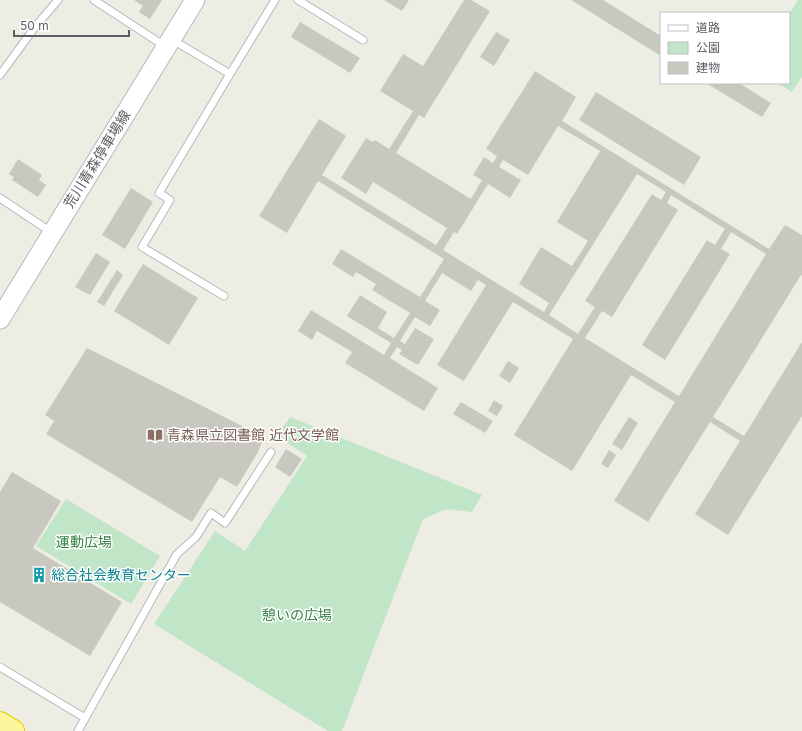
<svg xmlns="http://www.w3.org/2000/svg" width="802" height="731" font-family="Inter,'Noto Sans JP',sans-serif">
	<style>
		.green { fill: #c1e5c7 }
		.building { fill: #c9c8c0; fill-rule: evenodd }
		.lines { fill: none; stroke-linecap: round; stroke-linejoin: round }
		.service-casing { stroke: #b6b8be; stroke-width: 9 }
		.secondary-casing { stroke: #b7b9c0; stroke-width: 21 }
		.trunk-casing { stroke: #edc806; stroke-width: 24 }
		.service { stroke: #fff; stroke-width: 7 }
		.secondary { stroke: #fff; stroke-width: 19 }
		.trunk { stroke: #fcf69c; stroke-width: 22 }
		.labels { text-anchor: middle; stroke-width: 3; stroke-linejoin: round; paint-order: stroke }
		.street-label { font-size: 14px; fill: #5c5e64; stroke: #fff }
		.education-label { font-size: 14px; fill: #785e54; stroke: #fff; text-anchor: start }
		.park-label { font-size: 14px; fill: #368145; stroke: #fff }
		.culture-label { font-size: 14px; fill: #0d838f; stroke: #fff; text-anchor: start }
	</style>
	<rect width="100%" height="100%" fill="#eeede4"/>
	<path class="green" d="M798,0H802V77L792,92L777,83H789V14Z
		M290,417L482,495L472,512L447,509L423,519L342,731H328L154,624L215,531L245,551L307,456L277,436Z
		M66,499L160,556L131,604L36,546Z"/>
	<path class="building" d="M134,0H162L150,19L139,12L143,6Z
		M384,0H409L402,11Z
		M464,0H471L490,11L424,118L419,115L396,153L471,199L482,180L473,175L484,157L493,163L497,156L486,149L535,71L576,97L562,121L769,249L785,225L802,235V276L801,275L713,417L744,436L802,342V416L728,535L695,514L740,441L710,422L648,522L614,501L675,402L631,375L572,471L514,435L573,339L513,302L464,381L437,365L486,285L478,280L471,291L442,273L425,301L440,310L430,326L415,317L400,341L405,344L415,328L434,339L418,365L399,354L402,350L397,347L390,358L438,388L424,411L345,363L352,352L317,331L312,340L298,331L311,310L384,355L391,343L347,316L360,295L387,312L378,328L394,338L410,313L372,290L376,284L356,272L353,277L332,264L341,249L420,297L444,259L318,181L287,233L259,216L319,119L346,136L322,175L436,245L447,228L373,182L366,194L341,178L366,138L373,142L375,140L389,149L413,111L380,91L403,54L423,66ZM558,126L600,151L557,222L588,241L572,266L541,247L519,284L549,303L544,312L443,250L454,232L457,234L488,184L510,198L521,180L499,167L503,160L528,175ZM637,174L666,192L661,200L652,194L585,301L595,307L578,334L549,315ZM671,195L725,229L715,245L707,240L642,345L665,360L730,254L721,249L731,232L766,254L679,396L585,338L602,311L612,317L678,210L667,203Z
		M571,0H603L661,36V56Z
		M300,22L360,58L350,73L291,37Z
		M496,32L510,40L494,66L480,57Z
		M706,83H739L771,103L762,117Z
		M596,92L701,157L684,185L579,120Z
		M18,159L42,175L39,180L46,185L38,197L12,180L14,177L9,174Z
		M131,188L153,202L125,249L102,235Z
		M96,253L110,262L90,295L75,287Z
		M143,264L198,298L169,345L114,311Z
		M117,270L123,275L104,306L97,302Z
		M87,348L264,437L258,452L237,487L220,477L192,522L46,434L54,421L45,415Z
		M508,361L519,368L510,383L499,376Z
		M494,400L503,406L497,416L488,411Z
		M461,402L493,421L485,433L453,414Z
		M629,417L638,423L622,450L612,444Z
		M286,449L302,459L290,477L275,467Z
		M609,450L616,455L608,468L601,464Z
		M12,472L61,501L33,548L122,602L90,656L0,602V492Z"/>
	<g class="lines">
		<g class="service-casing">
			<path id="service" d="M94,0L166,47
				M298,0L363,40
				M171,39L230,74L275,0
				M0,75L35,27L58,0
				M0,198L51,232
				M224,296L142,247L170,200L159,193L230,74
				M0,667L85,718
				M78,731L177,554L196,537L211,513L225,523L271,452"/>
		</g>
		<g class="secondary-casing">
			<path id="secondary" d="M0,319L195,0"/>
		</g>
		<g class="trunk-casing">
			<path id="trunk" d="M0,723L13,731"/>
		</g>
		<use href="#service" class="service"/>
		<use href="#secondary" class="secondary"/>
		<use href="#trunk" class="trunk"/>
	</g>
	<defs>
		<g id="library-bare" transform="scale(1.2)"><path d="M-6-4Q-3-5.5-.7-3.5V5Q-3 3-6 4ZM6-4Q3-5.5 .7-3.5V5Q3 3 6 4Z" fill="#8d6e63" stroke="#fff" stroke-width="2.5" paint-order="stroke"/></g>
		<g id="building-bare" transform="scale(1.2)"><path d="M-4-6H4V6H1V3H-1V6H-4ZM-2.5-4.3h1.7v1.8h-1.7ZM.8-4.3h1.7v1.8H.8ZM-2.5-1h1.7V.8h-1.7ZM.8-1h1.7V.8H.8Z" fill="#0f9aa8" stroke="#fff" stroke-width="2.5" paint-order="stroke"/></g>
	</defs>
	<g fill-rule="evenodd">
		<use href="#library-bare" x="155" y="435"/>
		<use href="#building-bare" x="39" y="575"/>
	</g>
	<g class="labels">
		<g class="street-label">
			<text transform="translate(97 159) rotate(-58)" y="5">荒川青森停車場線</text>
		</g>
		<g class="education-label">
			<text x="167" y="440">青森県立図書館 近代文学館</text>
		</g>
		<g class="park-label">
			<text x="84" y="547">運動広場</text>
			<text x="297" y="620">憩いの広場</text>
		</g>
		<g class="culture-label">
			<text x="51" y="580">総合社会教育センター</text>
		</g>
	</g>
	<rect x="660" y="12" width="130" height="72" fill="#ffffff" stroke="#bebfc1"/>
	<rect x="668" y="25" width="20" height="6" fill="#ffffff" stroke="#bebfc1"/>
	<text x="696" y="32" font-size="12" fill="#5c5e64">道路</text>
	<rect x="668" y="42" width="20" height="12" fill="#c1e5c7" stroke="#bebfc1"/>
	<text x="696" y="52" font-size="12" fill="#5c5e64">公園</text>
	<rect x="668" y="62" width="20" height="12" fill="#c9c8c0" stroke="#bebfc1"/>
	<text x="696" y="72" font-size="12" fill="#5c5e64">建物</text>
	<path d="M14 30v6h115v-6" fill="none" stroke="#5c5e64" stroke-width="2"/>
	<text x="20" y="30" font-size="12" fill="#5c5e64" stroke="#ffffff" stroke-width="3" paint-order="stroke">50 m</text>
</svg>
